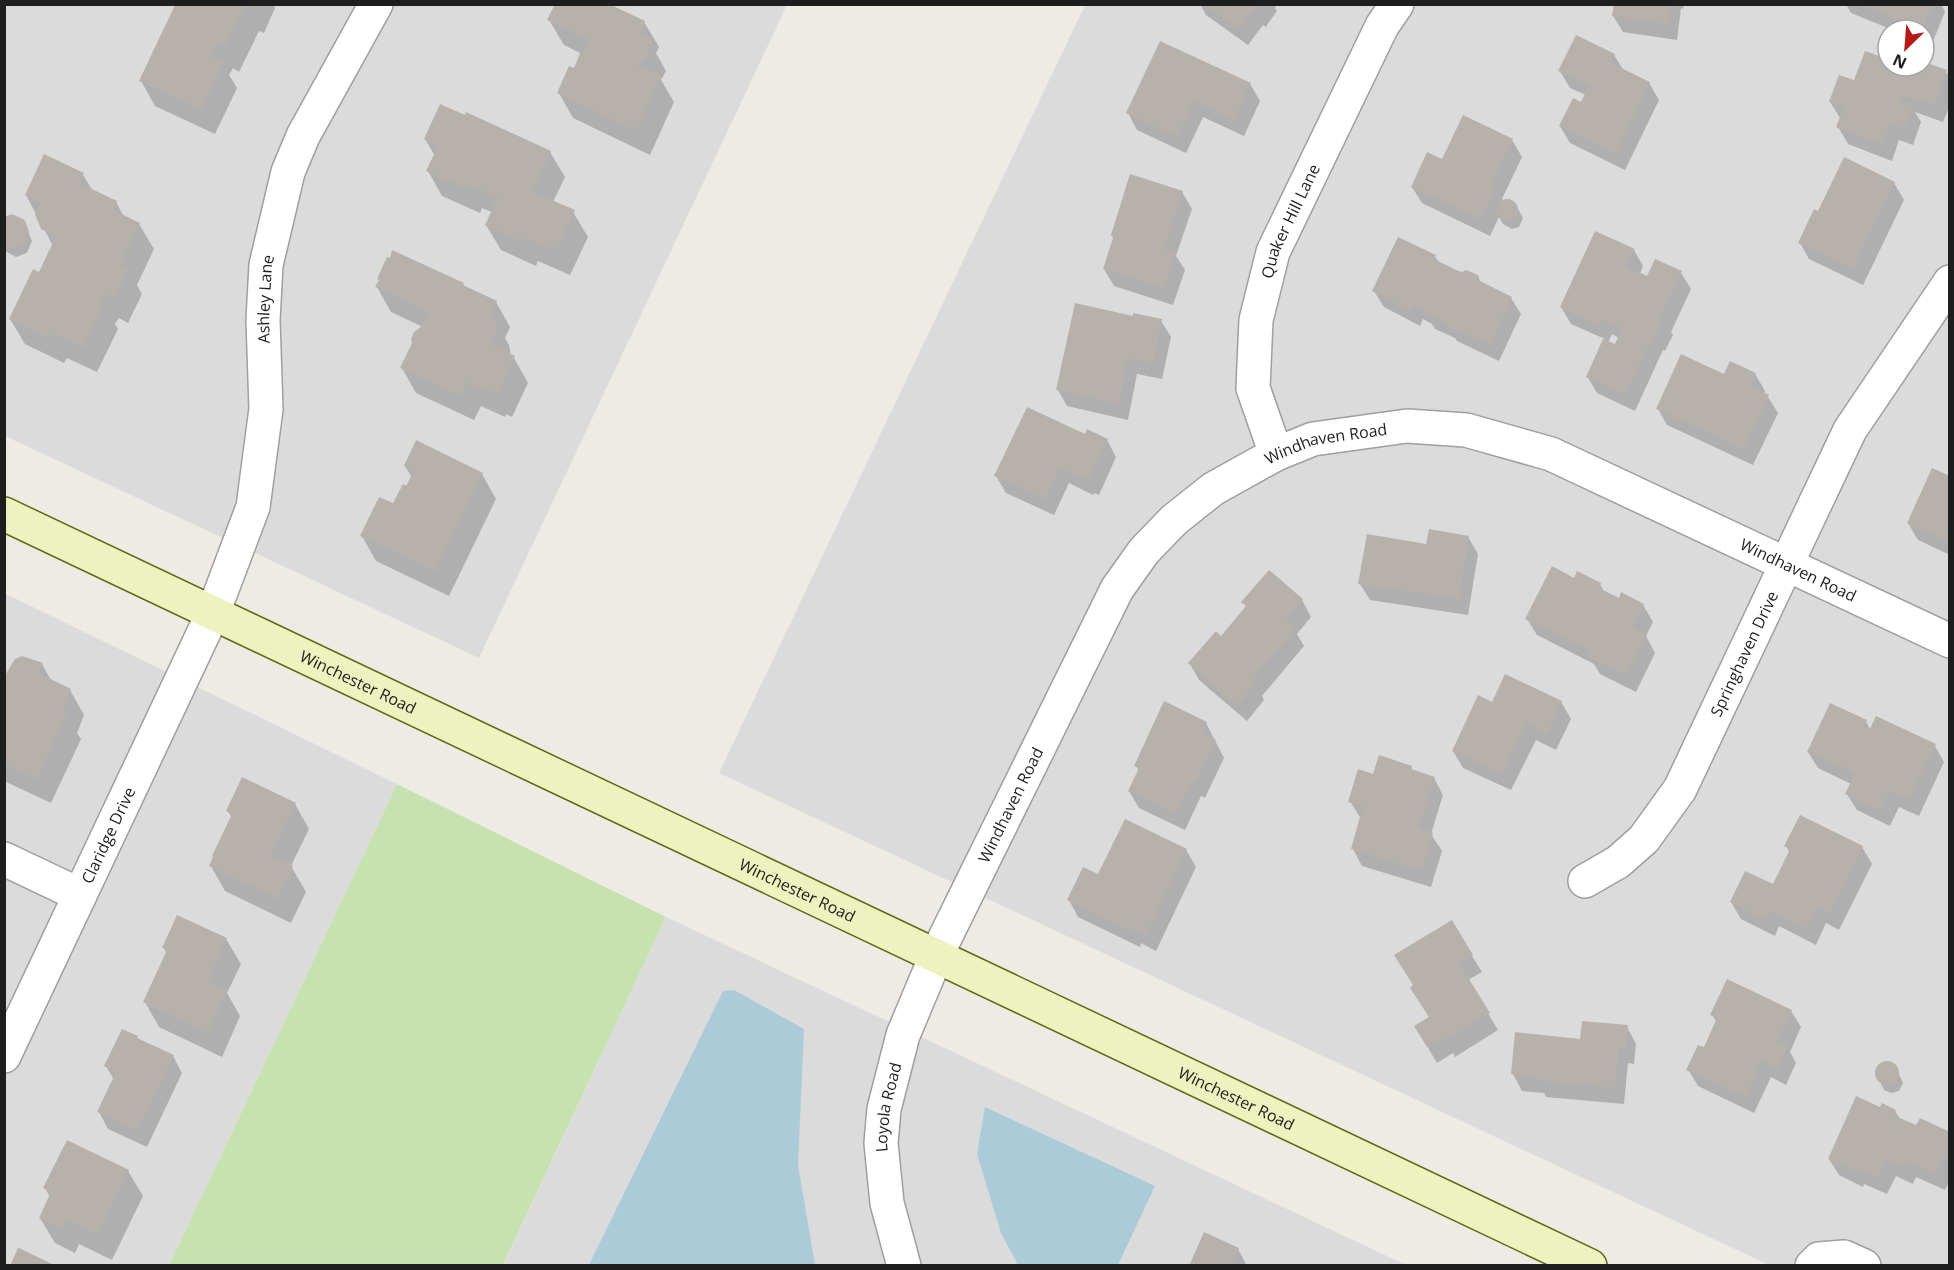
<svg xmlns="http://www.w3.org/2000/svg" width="1954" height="1270" font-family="'Open Sans',sans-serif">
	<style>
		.residential { fill: #dcdbdb; fill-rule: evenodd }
		.grass { fill: #c7e2b1 }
		.water { fill: #aacbd7 }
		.shadow { fill: #0003; fill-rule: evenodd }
		.building { fill: #b7b1ab }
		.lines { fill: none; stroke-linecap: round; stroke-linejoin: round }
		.street-casing { stroke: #9f9f9f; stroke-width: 36 }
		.secondary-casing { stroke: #5c6911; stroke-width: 36 }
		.street { stroke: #fff; stroke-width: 33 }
		.secondary { stroke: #eef2bf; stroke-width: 33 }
		.labels { text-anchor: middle; stroke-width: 4.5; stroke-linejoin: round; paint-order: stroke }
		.street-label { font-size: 16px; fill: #1e1e1e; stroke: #fff }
	</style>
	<rect width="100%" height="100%" fill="#eeebe5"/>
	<path class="residential" d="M4,5H787L479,658L5,436Z
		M1085,5H1949V1265H1769L719,773ZM1888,30H1924V66H1888Z
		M4,593L397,784L169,1265H5Z
		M666,917L1406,1265L503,1266Z"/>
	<path class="grass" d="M397,784L666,917L503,1265H169Z"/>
	<path class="water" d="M734,990L804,1029L798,1165L815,1265H589L723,991Z
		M985,1107L1155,1186L1118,1265H1018L1001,1233L977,1154Z"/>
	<path class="shadow" d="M177,4H273L275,8L264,33L259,31L239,72L233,68L229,75L237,88L215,134L155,106L141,81Z
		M1200,4H1277L1275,8L1277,11L1267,25L1266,27L1263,25L1248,45L1206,15Z
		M1615,4H1684L1683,9L1681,8L1677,40L1623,32L1613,16Z
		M1846,4H1941L1945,12L1931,46L1924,43V30H1893L1851,13Z
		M549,20L644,22L659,47L656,53L666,71L661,80L674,102L650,155L573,118L559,93L575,70L582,54L564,45Z
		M1614,55L1624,71L1649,83L1659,100L1625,170L1570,143L1560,126L1582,104L1586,95L1570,88L1560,71Z
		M1888,61V66H1924V63L1946,72L1950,77V105L1943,122L1915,112L1921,122L1913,145L1899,140L1892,161L1848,144L1838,127L1840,118L1830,102L1855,82Z
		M1250,84L1260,101L1244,136L1203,117L1186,153L1137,130L1128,113Z
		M425,139L550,152L565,177L553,202L573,212L588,237L570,275L538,261L536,266L501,250L486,225L492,212L482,208L480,213L442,196L428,171L435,156Z
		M1512,140L1522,157L1502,199L1503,201L1508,199L1514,202L1523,218L1519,227L1512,229L1503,224L1499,217L1490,236L1422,203L1412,187L1443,161Z
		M83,175L93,191L116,202L124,217L139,224L154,249L137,285L142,294L128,323L119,318L115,324L118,329L97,372L67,358L64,363L25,344L10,319L39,274L53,246L26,195Z
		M1894,183L1904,200L1863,285L1809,259L1800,243L1818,213Z
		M1182,192L1192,209L1176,256L1185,270L1173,305L1114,286L1104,269Z
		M4,218L23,221L32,241L27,253L16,257L5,251Z
		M1634,250L1643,266L1640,274L1647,278L1656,261L1681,273L1691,289L1671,332L1673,335L1665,351L1663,350L1635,411L1597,393L1587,376L1605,339L1571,324L1561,307ZM1612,334L1619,338L1616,346L1608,343Z
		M1435,256L1439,263L1511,298L1521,314L1499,361L1457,341L1455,338L1435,329L1432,324L1423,319L1420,326L1384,307L1374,291Z
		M463,284L464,287L496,302L510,327L505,338L509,345L511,356L514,358L528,383L512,417L506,414L505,417L481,406L474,420L416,393L402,368L423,327L391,312L377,287Z
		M1134,317L1161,321L1171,337L1162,379L1137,374L1128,420L1067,406L1058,390Z
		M1755,374L1765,391L1764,393L1768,397L1778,413L1753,465L1667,425L1658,409L1725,376Z
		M1107,440L1116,457L1099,495L1094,493L1093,495L1069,483L1054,515L1006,493L996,476Z
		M405,466L482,474L496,499L449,596L376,561L362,536L394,505L407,488L412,478Z
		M1950,477V555L1918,540L1908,523Z
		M1468,537L1478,554L1468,615L1370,600L1360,584L1428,546Z
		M1575,580L1600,584L1604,592L1619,600L1643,605L1653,622L1646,636L1655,653L1636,692L1600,674L1594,664L1537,635L1527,619Z
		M1302,600L1311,617L1297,634L1304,646L1262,696L1264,700L1247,721L1199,680L1190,664L1222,638L1247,608L1243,602Z
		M22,657L42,664L52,682L70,690L84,715L77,733L81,739L51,803L4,781V682Z
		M1561,702L1571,719L1556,750L1536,740L1511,790L1463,768L1453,751L1492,704Z
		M1866,722L1871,730L1935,746L1944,762L1919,816L1899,807L1890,826L1857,810L1847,794L1851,784L1818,768L1808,752Z
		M1206,723L1224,758L1205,798L1201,796L1185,830L1139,808L1129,791L1139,771L1136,765Z
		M1411,767L1413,772L1434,778L1443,795L1431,834L1442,851L1431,887L1362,866L1353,849L1361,819L1350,801L1374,776Z
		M295,804L309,829L291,866L306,892L291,923L225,891L211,866L232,818L228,811Z
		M1786,846L1862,847L1872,864L1839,930L1826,923L1816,945L1779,926L1775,936L1741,919L1731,902L1773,886L1790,853Z
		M1186,850L1196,867L1156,951L1141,943L1140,947L1078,917L1069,900L1099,876Z
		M1451,922L1482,972L1468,980L1498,1030L1455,1057L1453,1053L1437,1063L1416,1027L1430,1018Z
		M226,939L241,964L227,993L240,1016L222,1057L159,1027L145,1002L167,954L164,948Z
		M1791,1011L1801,1027L1790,1052L1796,1063L1786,1085L1771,1077L1754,1113L1698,1086L1688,1069L1704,1049L1717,1023L1712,1014Z
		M1627,1027L1636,1044L1634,1064L1628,1063L1624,1104L1546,1097L1544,1093L1522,1091L1513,1074L1582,1040Z
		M137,1037L139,1041L173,1056L182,1073L147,1147L108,1129L99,1112L114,1080L106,1066Z
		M1887,1062L1895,1066L1903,1083L1899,1091L1891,1093L1884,1090L1876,1073L1880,1065Z
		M1881,1109L1895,1111L1900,1119L1917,1127L1950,1133V1180L1945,1190L1916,1177L1913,1184L1896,1176L1887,1194L1864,1184L1863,1187L1839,1175L1829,1159Z
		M128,1171L143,1196L112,1260L79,1244L75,1253L55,1243L40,1218L50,1197L45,1188Z
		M1238,1249L1247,1266H1190Z"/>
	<path class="building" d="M555,4H609L645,21L640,34L650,38L652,45L645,59L639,62L637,65L661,76L636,131L557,93L569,66L574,68L581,51L584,52L590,40L547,20Z
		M1203,4H1261L1256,11L1253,9L1239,29Z
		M1614,4H1670L1668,24L1612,16Z
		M1860,4H1933L1922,30Z
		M175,5H252L249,9L244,7L225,47L218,44L212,57L224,62L201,110L139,81Z
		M1576,35L1615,54L1611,63L1650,82L1616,154L1559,126L1573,98L1581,102L1589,86L1558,71Z
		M1160,41L1251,83L1234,120L1194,101L1177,137L1126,113Z
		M1865,51L1888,59V66H1924V62L1947,70L1934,106L1902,94L1900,100L1913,104L1910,112L1903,129L1890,124L1882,145L1836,127L1844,107L1829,102L1839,75L1854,80Z
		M440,104L465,115L466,112L551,151L533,192L575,210L556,251L524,237L522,242L485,225L498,197L468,184L466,189L426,171L438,146L424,139Z
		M1463,115L1513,139L1492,184L1496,187L1481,220L1411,187L1427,152L1442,159Z
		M44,154L84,173L79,183L117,201L113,210L140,223L121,264L129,268L114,299L104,294L101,300L105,303L83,348L53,334L50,339L9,319L33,269L39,272L56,236L41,229L35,214L41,203L25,195Z
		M1844,157L1895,182L1853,269L1798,243L1814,209L1818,211Z
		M1130,174L1183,191L1164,249L1176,252L1164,289L1103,269L1113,238L1111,235Z
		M1496 210a11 11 0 1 1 22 0a11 11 0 1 1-22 0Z
		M12,214L25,220L29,232L23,245L10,250L4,246V217Z
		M1595,231L1635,249L1626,266L1647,276L1655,259L1682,271L1661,316L1664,317L1656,335L1654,334L1625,395L1586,377L1603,339L1615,344L1622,328L1602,319L1599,325L1560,307Z
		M1398,237L1436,255L1434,259L1456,270L1462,272L1466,270L1478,275L1480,281L1512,297L1490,345L1445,325L1446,323L1423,312L1425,309L1413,304L1411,310L1372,291Z
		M392,250L464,283L463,285L497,301L490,316L496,319L495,322L498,328L491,345L515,356L498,393L492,390L490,393L467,382L460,396L400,368L412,343L411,339L414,332L422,326L428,312L375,287L379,280L377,279L387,257L390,258Z
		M1075,303L1133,316V313L1162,319L1153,363L1128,358L1118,404L1056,390Z
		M1681,354L1724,374L1730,361L1756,373L1750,386L1769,395L1744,450L1656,409Z
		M1027,407L1085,434L1087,429L1108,439L1089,479L1085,477L1084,479L1060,468L1045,499L994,476Z
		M416,440L483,473L435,572L360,536L379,497L393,503L403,484L406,486L414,471L404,466Z
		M1932,468L1950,476V538L1946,536L1944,540L1907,523Z
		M1429,529L1469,536L1459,599L1358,584L1367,534L1426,544Z
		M1552,566L1574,578L1577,571L1601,583L1599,588L1619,598L1621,592L1644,604L1632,628L1647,635L1626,676L1588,657L1591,652L1525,619Z
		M1269,570L1303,599L1286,619L1296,628L1252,680L1256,683L1237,706L1188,663L1216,631L1221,636L1246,606L1241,602Z
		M22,656L43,663L38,673L71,689L63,710L67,713L37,779L4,764V677L15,659Z
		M1505,674L1562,701L1547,734L1526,724L1502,775L1452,751L1478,695L1492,702Z
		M1164,701L1207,722L1202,733L1216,740L1196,782L1192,780L1176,814L1128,791L1139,768L1134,766Z
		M1830,703L1867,720L1864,726L1870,729L1876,716L1936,744L1909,800L1890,791L1880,811L1845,794L1855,773L1850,771L1851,769L1845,766L1843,769L1807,752Z
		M1379,755L1412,766L1411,769L1435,777L1419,828L1433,833L1422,871L1351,849L1363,806L1348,802L1358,769L1373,774Z
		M242,777L296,803L271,855L293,866L277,899L209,866L213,857L212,856L232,814L226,811Z
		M1800,815L1863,846L1830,914L1817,908L1806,929L1770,911L1766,920L1730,902L1745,871L1773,884L1790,849L1784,846Z
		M1125,819L1187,849L1146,935L1132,928L1130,931L1067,900L1083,867L1098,874Z
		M177,915L227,938L208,981L227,990L208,1033L143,1002L167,950L162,948Z
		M1452,920L1473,955L1459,963L1490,1013L1444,1041L1442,1038L1427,1047L1414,1026L1429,1017L1410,988L1413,985L1394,955Z
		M1727,979L1792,1010L1778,1041L1788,1045L1777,1069L1762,1061L1745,1097L1686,1070L1698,1045L1704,1047L1717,1018L1710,1015Z
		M1582,1021L1628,1025L1625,1048L1619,1047L1615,1088L1535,1080V1077L1511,1074L1515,1032L1580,1039Z
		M122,1029L138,1036L137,1038L174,1055L138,1131L97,1112L116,1072L104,1066Z
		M1875 1073a12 12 0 1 1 24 0a12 12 0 1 1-24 0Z
		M1856,1096L1880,1107L1882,1103L1896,1110L1893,1115L1916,1125L1920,1118L1950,1132V1144L1935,1174L1906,1161L1903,1168L1886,1160L1878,1178L1855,1168L1853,1171L1828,1159Z
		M67,1140L129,1170L98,1236L65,1220L61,1229L39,1218L51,1192L43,1188Z
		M1204,1232L1239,1248L1231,1266H1189Z
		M18,1248H19L56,1266H10Z"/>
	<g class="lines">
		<g class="street-casing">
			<g id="street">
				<path id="s1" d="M1276,454L1253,388L1256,320L1273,252L1382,26L1397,4"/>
				<path d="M4,859L80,895"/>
				<path id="s2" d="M1585,881L1618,862L1644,839L1680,789L1850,430L1950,282"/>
				<path id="s3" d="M4,1056L213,613L253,507L266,409L263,320L266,265L288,172L303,136L376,4"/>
				<path id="s4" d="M904,1266L887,1203L881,1143L884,1109L903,1035L937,954L1117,589L1144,551L1174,520L1213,489L1276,454L1313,439L1407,426L1466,430L1551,454L1950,641"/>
				<path d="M1812,1266L1819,1259L1844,1257L1864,1266"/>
			</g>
		</g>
		<g class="secondary-casing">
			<g id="secondary">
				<path id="s5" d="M4,514L1590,1266"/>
			</g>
		</g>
		<use href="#street" class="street"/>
		<use href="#secondary" class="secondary"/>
	</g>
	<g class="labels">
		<g class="street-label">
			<text dy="6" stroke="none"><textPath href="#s1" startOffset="243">Quaker Hill Lane</textPath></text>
			<text dy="6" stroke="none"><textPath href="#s3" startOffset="812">Ashley Lane</textPath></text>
			<text dy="6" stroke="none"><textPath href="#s4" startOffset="994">Windhaven Road</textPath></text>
			<text dy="6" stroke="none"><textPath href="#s4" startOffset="1498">Windhaven Road</textPath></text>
			<text dy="6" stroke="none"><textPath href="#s2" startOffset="284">Springhaven Drive</textPath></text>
			<text dy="6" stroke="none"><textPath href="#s5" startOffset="392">Winchester Road</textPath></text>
			<text dy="6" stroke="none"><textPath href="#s4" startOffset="490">Windhaven Road</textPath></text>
			<text dy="6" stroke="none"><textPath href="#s3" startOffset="244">Claridge Drive</textPath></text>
			<text dy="6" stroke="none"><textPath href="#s5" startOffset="878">Winchester Road</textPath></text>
			<text dy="6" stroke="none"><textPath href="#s5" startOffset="1364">Winchester Road</textPath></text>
			<text dy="6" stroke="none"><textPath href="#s4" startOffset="162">Loyola Road</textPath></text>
		</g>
	</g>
	<rect width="1954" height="1270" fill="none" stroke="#1e1e1e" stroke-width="12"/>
	<g transform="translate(1906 48) rotate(205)"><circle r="28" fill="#ffffff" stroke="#a5a5a5" stroke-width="1.5"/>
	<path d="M0-4.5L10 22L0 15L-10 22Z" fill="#b61c16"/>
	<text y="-9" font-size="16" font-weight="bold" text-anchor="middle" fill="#1e1e1e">N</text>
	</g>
</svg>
